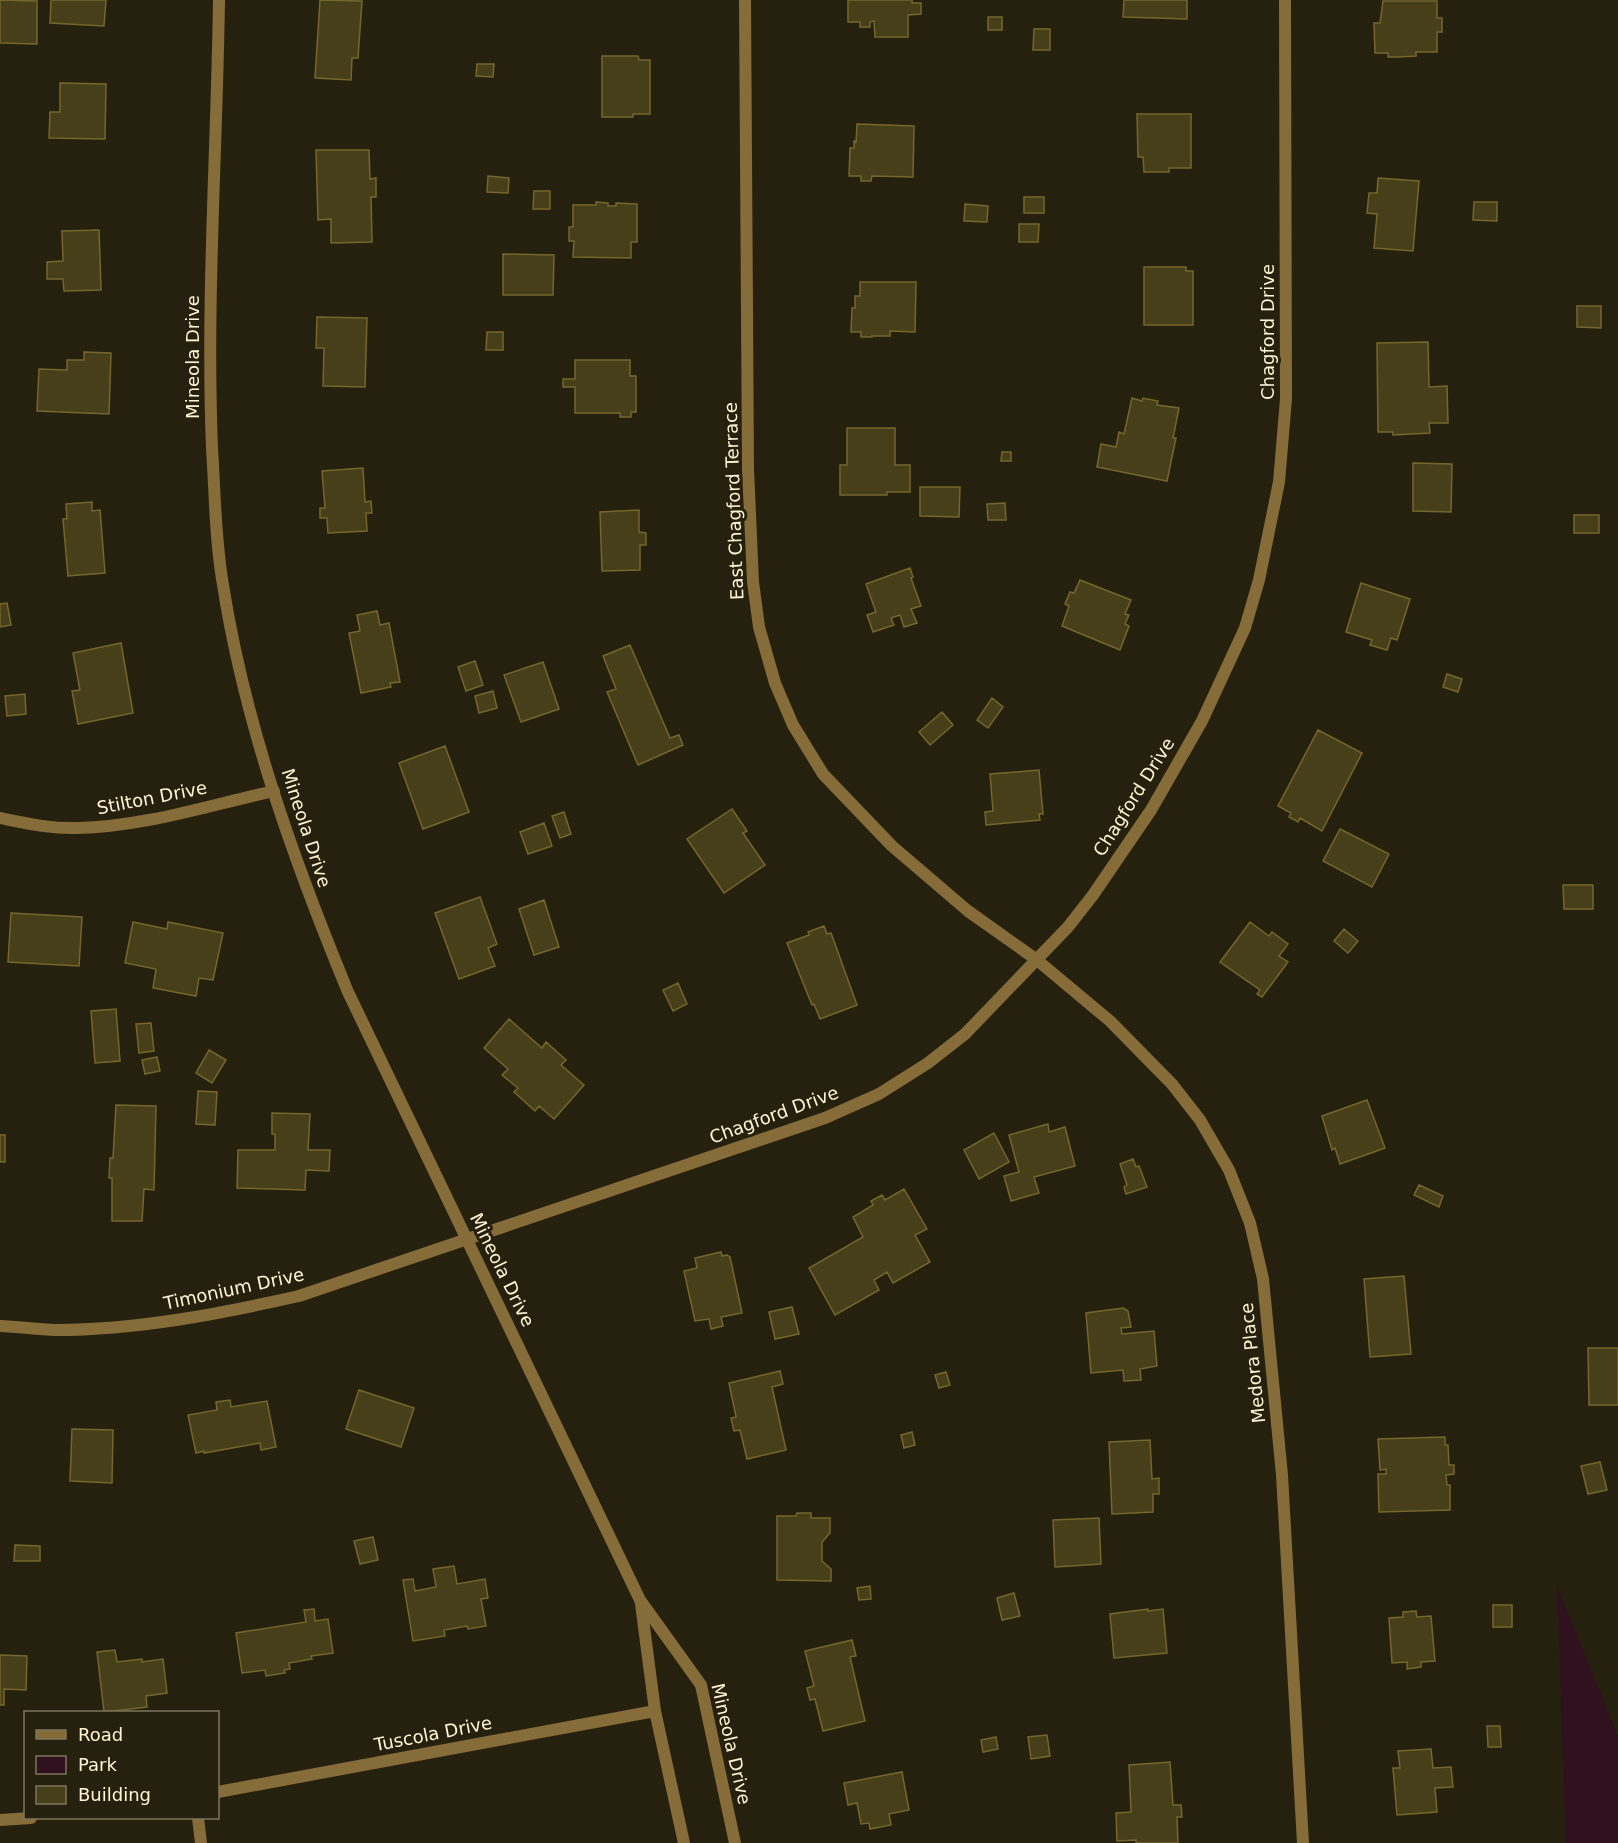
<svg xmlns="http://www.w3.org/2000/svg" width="1618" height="1843" font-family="'DejaVu Sans',sans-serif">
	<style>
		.green { fill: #30111e }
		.building { fill: #473f1a; stroke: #74672b; stroke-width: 1.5 }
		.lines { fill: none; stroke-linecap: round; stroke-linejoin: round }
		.minor { stroke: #866c38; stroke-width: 12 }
		.labels { text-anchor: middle; stroke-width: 6; stroke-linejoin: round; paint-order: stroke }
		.street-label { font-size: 18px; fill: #fff4d3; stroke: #26210e }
	</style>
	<rect width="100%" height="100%" fill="#26210e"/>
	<path class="green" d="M1557,1586L1618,1736V1843H1566Z"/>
	<path class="building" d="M0,0L37,1V44L0,43Z
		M51,0H106L104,26L50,23Z
		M320,0L362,1L358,58H352L351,80L315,78Z
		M848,0H912V3H921V14L908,15V37H875L874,21L870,22V27H860V22H848Z
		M1124,0H1187V19L1123,17Z
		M1383,1H1437V18H1442V32H1437V52H1416V56L1399,57H1388V53H1375L1374,23H1380Z
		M988,17H1002V30H988Z
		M1034,29H1050V50H1033Z
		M602,56H638L639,60H650V114H633V117H602Z
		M477,64H494L493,77L476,76Z
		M60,83L106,84L105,139L49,138L50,112H60Z
		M1137,114H1191V168H1169V172H1144L1143,157H1138Z
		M857,124L914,126L913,177L872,176L871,181H861V176H849L850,148H854V141L856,142Z
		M316,150H369L370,179L376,178V197H371L372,242L331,243V219L318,220Z
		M488,176L509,178L508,193L487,192Z
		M1378,178L1419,181L1413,251L1374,248L1377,214L1367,213L1369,193H1377Z
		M534,191H550V209H533Z
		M1024,197H1044V213H1024Z
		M596,202L608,203V206H616V203L637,204V242H631V258L573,257L574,241H569V227H573V205H596Z
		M1474,202H1497V221L1473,220Z
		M965,204L988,206L987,222L964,221Z
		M1019,224H1039L1038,242H1019Z
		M99,230L101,290L64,291L63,279H47V262L63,261L62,231Z
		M503,254L554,255L553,295H503Z
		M1144,267H1186V271H1193V325H1144Z
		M860,282H916L915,332L890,331V336H872V337H861V332H851L852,308H855V296H860Z
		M1577,306H1601V328L1577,327Z
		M317,317L367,318L365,387L323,386L324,348H316Z
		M487,332H503V350H486Z
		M1428,342L1429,387L1447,386L1448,423H1429L1430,433L1393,435V432H1378L1377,343Z
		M84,352L111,353L109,414L37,411L39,369L67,370V360H84Z
		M575,360H630V376H636V412H631V417H620V413H575V387H563V379H575Z
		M1132,398L1142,401L1143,398L1158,401L1157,405L1179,408L1173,438H1176L1167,481L1097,467L1101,444L1116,447L1119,432L1124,434Z
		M847,428H895V465H910V492H887V495H840V465H847Z
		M1002,452H1011V461H1001Z
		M1413,463L1452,464L1451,512L1413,511Z
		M363,468L365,502L371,501L372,513H366L367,531L328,533L327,518H320V508H325L322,471Z
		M920,487H960L959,517L920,516Z
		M92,502V511L100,510L105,573L68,576L63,519H67L66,504Z
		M1005,503L1006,520H988L987,504Z
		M639,510V532L646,533V545H640V570L602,571L600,512Z
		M1574,515H1599V533H1574Z
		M910,568L913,577L911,578L921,606L911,609L917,623L904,627L900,615L891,618L894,625L873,632L867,615L876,612L866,584Z
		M1080,580L1131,600L1125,614L1129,615L1125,624L1129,626L1120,650L1062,626L1069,606L1065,604L1070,592L1074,593Z
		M1361,583L1410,599L1397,640L1391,638L1387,650L1370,645L1372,640L1346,632Z
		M7,603L11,625L0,627V604Z
		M377,611L380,625L389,623L400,682L390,683L391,687L361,693L349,633L360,631L357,615Z
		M121,643L133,713L78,724L72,691L80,690L73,653Z
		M630,645L670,738L679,735L683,745L638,765L607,692L616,689L603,656Z
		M475,661L483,685L466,691L458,667Z
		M543,662L559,709L521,722L504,675Z
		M1447,674L1462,679L1458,692L1443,687Z
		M493,691L497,708L479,713L475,696Z
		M25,694L26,714L7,716L5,696Z
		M992,698L1003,707L988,728L977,720Z
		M942,712L953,725L930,745L919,732Z
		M1318,730L1362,753L1322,831L1300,818L1298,822L1289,817L1291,813L1278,806Z
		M445,746L469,812L423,829L399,763Z
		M1039,770L1043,814H1039L1040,820L986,825L985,812L993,811L990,774Z
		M732,809L747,831L743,833L765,865L724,893L687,839Z
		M564,812L571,834L560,838L552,816Z
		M544,823L552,846L528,854L520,832Z
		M1340,829L1389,854L1372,887L1323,861Z
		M1563,885H1593V909H1564Z
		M480,897L497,944L488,948L495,966L459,979L435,913Z
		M544,900L559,947L534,955L519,909Z
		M11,913L82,917L79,966L8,962Z
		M133,922L167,929L168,922L223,933L213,980L199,978L196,996L153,988L156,969L125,963Z
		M1250,922L1269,936L1272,932L1288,944L1279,956L1288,962L1262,997L1257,994L1260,990L1220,962Z
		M824,926L827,934L831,933L857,1005L820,1019L814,1004L812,1005L787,943L809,935L808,932Z
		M1344,929L1358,941L1348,953L1334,941Z
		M678,983L687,1004L673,1011L663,990Z
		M116,1009L120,1061L95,1063L91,1011Z
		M509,1019L542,1048L546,1042L566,1060L561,1065L584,1085L554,1119L539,1106L535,1111L514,1092L518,1088L502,1075L508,1069L484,1048Z
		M151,1023L154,1051L139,1053L136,1024Z
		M209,1050L226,1060L212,1083L196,1073Z
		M157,1057L160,1071L145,1074L142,1060Z
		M198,1091L217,1092L215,1125L196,1124Z
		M1367,1100L1385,1148L1340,1164L1335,1148L1332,1150L1322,1116Z
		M116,1105L156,1106L154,1190L144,1189L142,1221H112V1178H109L110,1158H113Z
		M272,1113L310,1114L308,1150H330L329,1171L306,1170L305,1190L237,1188L238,1150H275V1134H272Z
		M1048,1124L1049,1132L1065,1127L1075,1166L1034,1177L1039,1193L1011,1201L1004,1176L1019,1172L1009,1135Z
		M994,1133L1009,1162L979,1179L964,1150Z
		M0,1135H5V1162H0Z
		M1133,1159L1136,1167L1139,1166L1147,1187L1126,1194L1124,1187L1127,1185L1120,1164Z
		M1419,1185L1443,1196L1439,1207L1414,1195Z
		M904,1189L927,1229L915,1235L930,1262L893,1283L887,1272L874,1280L879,1290L835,1315L809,1268L863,1237L853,1217L873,1205L871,1201L882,1195L885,1200Z
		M721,1252L722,1256L727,1255L730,1257L742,1313L721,1317L723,1326L711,1329L709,1319L695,1321L684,1271L697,1268L695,1258Z
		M1404,1276L1411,1354L1370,1357L1364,1279Z
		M792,1307L799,1334L775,1339L769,1312Z
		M1123,1308L1128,1311L1131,1327L1121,1328L1122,1334L1154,1331L1157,1366L1140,1369L1141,1380L1124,1381L1123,1370L1091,1373L1086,1313Z
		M1588,1348H1618V1405H1589Z
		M780,1371L783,1384L772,1387L786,1450L747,1459L740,1430L734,1431L731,1418L736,1417L729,1383Z
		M946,1372L950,1385L939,1388L935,1375Z
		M359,1390L414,1408L401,1447L346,1429Z
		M230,1400L231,1407L267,1401L276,1447L261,1450L260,1443L204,1453V1451L196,1453L188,1415L217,1410L216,1402Z
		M72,1429L113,1430L112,1483L70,1481Z
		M912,1432L915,1445L904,1448L901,1435Z
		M1445,1437V1445H1448L1449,1465H1454V1474L1446,1475L1447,1485H1450V1510L1379,1512L1378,1474H1386V1469L1380,1470L1378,1439Z
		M1150,1440L1152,1479L1159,1478V1494H1153V1512L1112,1514L1109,1442Z
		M1600,1462L1607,1490L1588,1494L1581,1466Z
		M797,1513H811V1518H830V1533L822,1542V1561L831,1569V1581L777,1580V1516H796Z
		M1099,1518L1101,1564L1055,1567L1053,1520Z
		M373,1537L378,1560L360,1564L354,1541Z
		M15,1545L40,1546V1561H14Z
		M454,1566L457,1584L485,1579L488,1598L481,1599L486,1626L468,1629L467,1626L444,1630L445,1636L413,1641L403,1580L413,1579L415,1591L436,1587L433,1569Z
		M870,1586L871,1599L859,1600L857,1588Z
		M1014,1593L1020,1616L1002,1620L997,1598Z
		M1493,1605H1512V1627H1493Z
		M314,1609L315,1621L328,1619L333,1653L311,1656L312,1659L289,1663L290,1669L284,1670L285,1673L266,1676L265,1670L242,1673L236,1633L306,1622L304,1610Z
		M1148,1609V1611L1163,1609L1167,1653L1114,1658L1110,1614Z
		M1416,1611L1417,1617L1431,1616L1435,1661L1421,1662V1667L1407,1669V1662L1392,1663L1389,1618L1403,1617V1612Z
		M852,1640L856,1656L850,1657L865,1721L823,1731L815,1699L810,1700L807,1688L814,1686L805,1651Z
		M115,1650L117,1662L142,1659V1662L163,1659L167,1693L146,1696L147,1707L104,1712L97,1652Z
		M0,1655L27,1656L26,1690L4,1689V1705H0Z
		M1487,1726H1500L1501,1747H1488Z
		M1047,1735L1050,1756L1031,1759L1028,1737Z
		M996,1737L998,1749L983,1752L981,1740Z
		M1431,1749L1433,1768L1451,1767L1453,1787L1435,1788L1437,1812L1397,1815L1393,1768H1400L1398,1751Z
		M1170,1762L1173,1805H1181L1182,1817H1177L1178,1843H1136V1840L1117,1841L1116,1813L1131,1812L1129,1765Z
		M902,1772L909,1810L889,1814L891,1825L870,1829L869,1823L861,1824L857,1803L848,1805L844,1783Z"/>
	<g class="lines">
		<path class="minor" d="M219,0C217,149 206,299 212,448C215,493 215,539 223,585C245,725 294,861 348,992L640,1600L701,1685L735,1843
			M745,0L748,469L753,582L759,627L775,683L793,725L823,774L892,846L968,911L1037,960L1110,1021L1172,1084L1200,1120L1229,1170L1250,1223L1263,1279L1282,1475L1303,1843
			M0,818C25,823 51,829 77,828C143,827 210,805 274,791
			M0,1326C18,1327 37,1329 55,1330C137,1330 219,1314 299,1296L825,1118L879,1094L928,1063L965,1034L1068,927L1093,895L1151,810L1202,721L1245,628L1259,580L1279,482L1286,399L1285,0
			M641,1604L655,1711L684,1843
			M218,1792L655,1711
			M198,1818L201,1843
			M0,1820L31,1818"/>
	</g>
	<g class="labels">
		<g class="street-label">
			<text transform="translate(1268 332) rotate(-90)" y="6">Chagford Drive</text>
			<text transform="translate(193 357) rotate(-90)" y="6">Mineola Drive</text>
			<text transform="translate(734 501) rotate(-92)" y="6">East Chagford Terrace</text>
			<text transform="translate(1134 797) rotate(-58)" y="6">Chagford Drive</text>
			<text transform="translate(152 798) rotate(-11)" y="6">Stilton Drive</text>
			<text transform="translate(306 828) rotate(72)" y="6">Mineola Drive</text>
			<text transform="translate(774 1115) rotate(-20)" y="6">Chagford Drive</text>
			<text transform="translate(502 1270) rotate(64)" y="6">Mineola Drive</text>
			<text transform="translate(234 1289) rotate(-12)" y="6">Timonium Drive</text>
			<text transform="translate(1253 1363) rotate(-96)" y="6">Medora Place</text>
			<text transform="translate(433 1734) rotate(-11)" y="6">Tuscola Drive</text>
			<text transform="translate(731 1744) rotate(77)" y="6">Mineola Drive</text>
		</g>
	</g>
	<rect x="24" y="1711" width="195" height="108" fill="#26210e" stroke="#7d755d" stroke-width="1.5"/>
	<rect x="36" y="1730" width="30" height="9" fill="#866c38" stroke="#7d755d" stroke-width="1.5"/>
	<text x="78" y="1741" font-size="18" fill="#fff4d3">Road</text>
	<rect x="36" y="1756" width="30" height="18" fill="#30111e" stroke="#7d755d" stroke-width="1.5"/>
	<text x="78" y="1771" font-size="18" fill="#fff4d3">Park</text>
	<rect x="36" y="1786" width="30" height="18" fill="#473f1a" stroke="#7d755d" stroke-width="1.5"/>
	<text x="78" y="1801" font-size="18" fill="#fff4d3">Building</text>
</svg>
